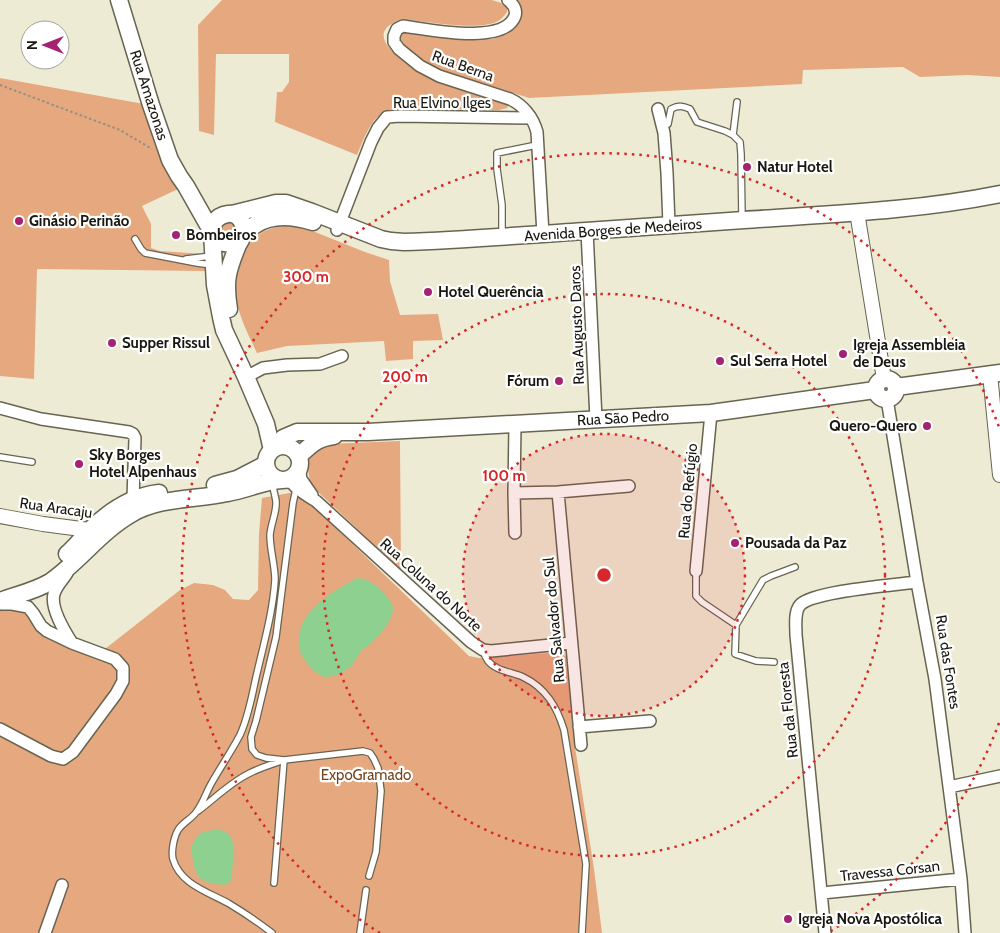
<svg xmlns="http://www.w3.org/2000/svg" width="1000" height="933" font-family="Cabin,sans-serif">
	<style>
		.green { fill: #e6a87e }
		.water { fill: #8ed08f }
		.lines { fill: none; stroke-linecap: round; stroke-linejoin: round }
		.service-casing { stroke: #676451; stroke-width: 8 }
		.minor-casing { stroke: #676451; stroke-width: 14 }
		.tertiary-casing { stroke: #676451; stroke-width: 16 }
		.secondary-casing { stroke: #676451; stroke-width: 19 }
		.path { stroke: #939181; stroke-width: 2; stroke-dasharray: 2.5 2.5; stroke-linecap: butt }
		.service { stroke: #fff; stroke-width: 5.5 }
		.minor { stroke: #fff; stroke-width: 11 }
		.tertiary { stroke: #fff; stroke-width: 14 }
		.secondary { stroke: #fff; stroke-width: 16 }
		.ring { fill: none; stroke: #d62828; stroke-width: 2.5; stroke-dasharray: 2.5 5 }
		.poi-dot { fill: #a42270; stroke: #fff; stroke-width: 2 }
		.labels { text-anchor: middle; stroke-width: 4.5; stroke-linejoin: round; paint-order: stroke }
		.street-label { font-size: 15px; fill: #191810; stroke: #fff }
		.poi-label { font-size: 15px; font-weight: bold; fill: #191810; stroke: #fff; text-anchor: start }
		.park-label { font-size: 15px; fill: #75441d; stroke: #fff }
		.centre { fill: #d62828; stroke: #fff; stroke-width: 2.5 }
		.ring-label { font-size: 15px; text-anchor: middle; font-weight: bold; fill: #d62828; stroke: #fff; stroke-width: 4.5; stroke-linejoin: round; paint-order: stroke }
	</style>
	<rect width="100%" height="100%" fill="#eeebd5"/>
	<path class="green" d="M222,0H492L501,3L507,7V12C504,16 501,20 496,22C477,31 423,21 401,19C395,22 388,25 385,30C374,49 429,78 443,83C464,92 487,98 509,105L507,108L499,110L394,108C371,114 366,135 357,155L275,122L277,92H282L289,82V54H216L214,135L199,131L198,25Z
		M518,0H1000V77L968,75L920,77L903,67L803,70L802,84L529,98L441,70L422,62L401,46L398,37L399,32H405L438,38L493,39L513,30L519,22L522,14L521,6Z
		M0,78L144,104L154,141L163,163L178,189L142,206L151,224V248L160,251L204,254L206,271L37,269L34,379L0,376Z
		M234,220L237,234L223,239L218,224Z
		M291,225L305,228L365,252L389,260L390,281L400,315L438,314L443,340L413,341V359L386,361L384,341L287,346L257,353C251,340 244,327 240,314C238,307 235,298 235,291C235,269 244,240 265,231C273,227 282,226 291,225Z
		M400,441L401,570L316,490L310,481L307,465L312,452L329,444Z
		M295,492L313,506L469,656L479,658L561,652L566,657L575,747L594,869L602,933H0V604L20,605L42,626L72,643L105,649L180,590L194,583L213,585L225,590L233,599L249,600L258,590L259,534L262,498Z"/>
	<path class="water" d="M357,578C368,579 375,584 383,592C386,596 390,600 392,604C397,617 378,638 369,645C367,647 365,648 363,649C360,652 358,656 356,659C352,667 345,672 336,675C333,675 329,677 325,677C315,675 300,657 299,647C298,639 300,627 304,621C315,601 338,589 357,578Z
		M217,829C222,830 227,832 230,836C237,846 232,869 231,880L228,884C220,886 204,883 199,877C194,872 191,853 192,846C193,842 197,837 200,833Z"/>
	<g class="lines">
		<g class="service-casing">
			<path id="service" d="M668,124L671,109C679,105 683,106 690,109L697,122L725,131L733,135L740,142L741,154L742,218
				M733,135L737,102
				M502,235V205L497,169V153L537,145
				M135,239L141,249L145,253L197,263L212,265
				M186,259L211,256
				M0,457L32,462
				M295,476L296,489L293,503L276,637L256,721L251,737L252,749L257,755L266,758L284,760L363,751L370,753L374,759L378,768L381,791L376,852L369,876
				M272,482C273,488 275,495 276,501C277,512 271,523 270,535C270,550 275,565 275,580C273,611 264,643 257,673C252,694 249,716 240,735C231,752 220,768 211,784C206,793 203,803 197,811C192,819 183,822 178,830C174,837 171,851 173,859C180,884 208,892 228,903C243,912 258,922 272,933
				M696,571V596L702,602L736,625L735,654L756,661L774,662
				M736,625L763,580L771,576L795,567
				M483,650C484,654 486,658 488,661C496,671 512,672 523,677C546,688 557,707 564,730L586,864L582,933
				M198,811C214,799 230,783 248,774C259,768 272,764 284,760L274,883
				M360,933L366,890"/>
		</g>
		<g class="minor-casing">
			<path id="minor" d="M508,0C513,4 517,9 515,16C504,46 427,29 403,26L397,29L394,36V42L399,49L420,66L439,76L510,99C523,105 533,117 537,132L543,234
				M658,109L664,133L667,173L669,225
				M337,230L371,142L378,128L387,117L400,116L531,118
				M587,231L596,419
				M246,377L263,368L287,365L320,364L342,356
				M887,399L917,582L935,679L961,879L965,933
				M0,408L41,419L129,432L133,434L135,438L133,499
				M299,468L301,479L312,495
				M282,480L292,483C298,491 307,495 316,501L471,642L483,650L491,651L571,643
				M558,492L581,745
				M514,493L558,492L629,486
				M515,533L514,493L515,424
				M696,571L711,413
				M67,573C63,580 56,586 54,594C50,608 65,632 72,643
				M579,727L650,721
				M0,729L51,756L63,759L73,752L116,694L123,681V668L115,659L72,643L47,631L41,626L33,613L28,607L12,604H2
				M949,787L1000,776
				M822,893L961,879
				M45,933L62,885
				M825,933L796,635C796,626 794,612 800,605C813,591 895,585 917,582"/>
		</g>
		<g class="tertiary-casing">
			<path id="tertiary" d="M857,212L884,379
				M990,374L1000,475
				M0,516L43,524L89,530H98"/>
		</g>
		<g class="secondary-casing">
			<path id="secondary" d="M119,0L151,105L170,160L179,176L186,186L212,232L215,285L221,317L224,330L246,377L266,424L272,450
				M232,214L276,203H286L312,212L381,239L391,241L404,242C465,240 525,235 586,231C639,227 691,224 744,220C829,214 916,211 1000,194
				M243,235C247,232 251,227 255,225C273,213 294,216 313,222
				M229,309C227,297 226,286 228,275C230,264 234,255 238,245C240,242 242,238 243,235C246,225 239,212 228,214C201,218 212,256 241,239
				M876 389a10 10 0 1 1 20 0a10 10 0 1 1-20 0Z
				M896,387L1000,373
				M266 463a17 17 0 1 1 34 0a17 17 0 1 1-34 0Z
				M279,446L283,438L297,432H368L711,413L875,390
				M299,456C311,445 317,438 334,436
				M215,485L237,479L266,464
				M67,554C75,547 81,539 89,531C108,512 131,496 159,493
				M0,601C16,595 35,591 50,582C79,562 100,532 131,514C160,497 195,500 227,493C246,490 264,481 282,480"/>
		</g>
		<path class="path" d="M0,85L120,130L152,149"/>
		<use href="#service" class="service"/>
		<use href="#minor" class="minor"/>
		<use href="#tertiary" class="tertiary"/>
		<use href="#secondary" class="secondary"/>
	</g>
	<circle cx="604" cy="575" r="141" fill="#d62828" fill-opacity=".12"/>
	<g class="ring">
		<circle cx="604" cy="575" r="141"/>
		<circle cx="604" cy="575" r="281"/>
		<path d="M999 723A422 422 0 0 1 828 933M380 933A422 422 0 1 1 999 427"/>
	</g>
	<g class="poi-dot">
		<circle cx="747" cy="167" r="5"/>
		<circle cx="19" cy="221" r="5"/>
		<circle cx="176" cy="235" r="5"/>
		<circle cx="428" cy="292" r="5"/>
		<circle cx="112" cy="343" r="5"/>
		<circle cx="843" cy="354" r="5"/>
		<circle cx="720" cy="361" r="5"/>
		<circle cx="559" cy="381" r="5"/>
		<circle cx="927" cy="426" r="5"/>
		<circle cx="79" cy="464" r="5"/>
		<circle cx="735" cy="543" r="5"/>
		<circle cx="788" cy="919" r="5"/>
	</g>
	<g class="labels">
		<g class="street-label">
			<text transform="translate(463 66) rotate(20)" y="5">Rua Berna</text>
			<text transform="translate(149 95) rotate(72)" y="5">Rua Amazonas</text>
			<text x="442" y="108">Rua Elvino Ilges</text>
			<text transform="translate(613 230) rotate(-4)" y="5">Avenida Borges de Medeiros</text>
			<text transform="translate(577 325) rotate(-92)" y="5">Rua Augusto Daros</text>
			<text transform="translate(623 418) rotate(-3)" y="5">Rua São Pedro</text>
			<text transform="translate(688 491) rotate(-85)" y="5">Rua do Refúgio</text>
			<text transform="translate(56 508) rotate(8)" y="5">Rua Aracaju</text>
			<text transform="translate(431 585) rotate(42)" y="5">Rua Coluna do Norte</text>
			<text transform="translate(554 620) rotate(-95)" y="5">Rua Salvador do Sul</text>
			<text transform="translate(948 662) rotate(81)" y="5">Rua das Fontes</text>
			<text transform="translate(788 710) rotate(-96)" y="5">Rua da Floresta</text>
			<text transform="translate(890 871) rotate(-6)" y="5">Travessa Corsan</text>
		</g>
		<g class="poi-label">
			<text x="757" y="172">Natur Hotel</text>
			<text x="29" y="226">Ginásio Perinão</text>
			<text x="186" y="240">Bombeiros</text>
			<text x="438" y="297">Hotel Querência</text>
			<text x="122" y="348">Supper Rissul</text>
			<text x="853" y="350">Igreja Assembleia<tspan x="853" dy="17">de Deus</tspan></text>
			<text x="730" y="366">Sul Serra Hotel</text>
			<text x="549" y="386" text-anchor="end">Fórum</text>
			<text x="917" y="431" text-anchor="end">Quero-Quero</text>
			<text x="89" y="460">Sky Borges<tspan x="89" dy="17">Hotel Alpenhaus</tspan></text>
			<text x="745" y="548">Pousada da Paz</text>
			<text x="798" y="924">Igreja Nova Apostólica</text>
		</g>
		<g class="park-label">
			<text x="366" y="780">ExpoGramado</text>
		</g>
	</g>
	<circle cx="604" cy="575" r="8" class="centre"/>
	<g class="ring-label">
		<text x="306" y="282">300 m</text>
		<text x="405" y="382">200 m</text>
		<text x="504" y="481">100 m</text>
	</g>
	<g transform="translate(45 45) rotate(270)"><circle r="24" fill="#ffffff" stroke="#a3a39f"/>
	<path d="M0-4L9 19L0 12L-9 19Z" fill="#a42270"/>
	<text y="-8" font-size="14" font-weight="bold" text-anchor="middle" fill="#191810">N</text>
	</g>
</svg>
